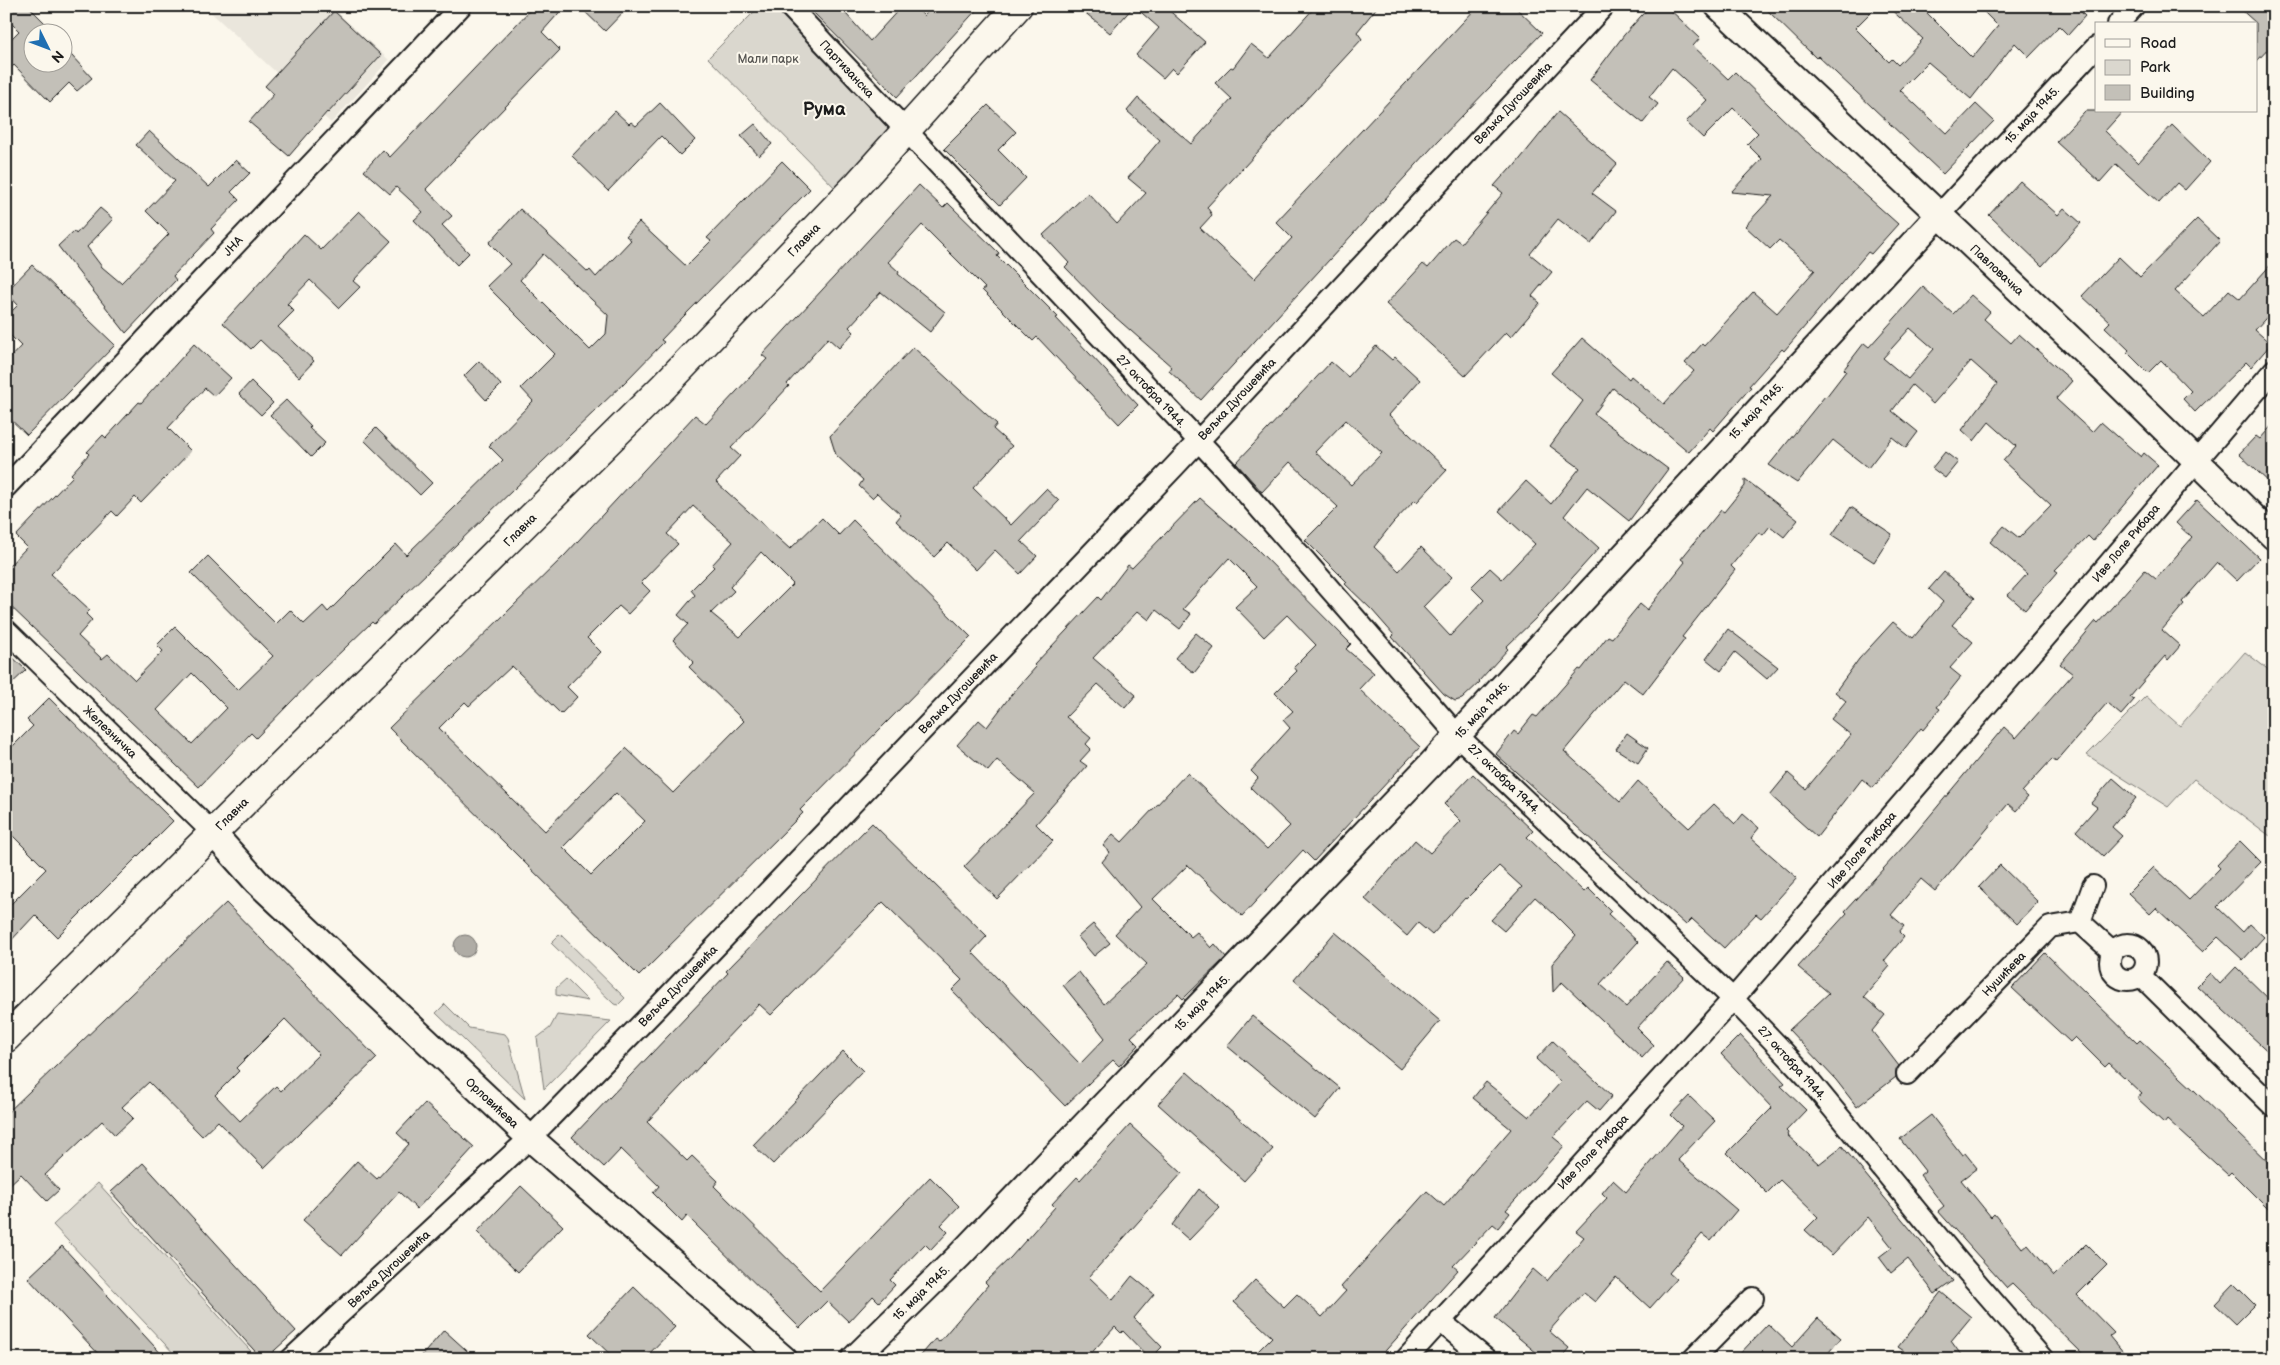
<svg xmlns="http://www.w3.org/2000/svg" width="2280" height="1365" font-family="'Balsamiq Sans',sans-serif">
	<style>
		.built { fill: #eae6dc }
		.green { fill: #dad7ce; stroke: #7b7a75 }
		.water { fill: #afaca5; stroke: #74726e }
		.building { fill: #c3c0b8; stroke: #1c1c1c; fill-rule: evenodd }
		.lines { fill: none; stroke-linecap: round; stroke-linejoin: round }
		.minor-casing { stroke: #1c1c1c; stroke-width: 24 }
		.tertiary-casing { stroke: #1c1c1c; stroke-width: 29 }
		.secondary-casing { stroke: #1c1c1c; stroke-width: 31 }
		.minor { stroke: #fbf7ec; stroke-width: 20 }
		.tertiary { stroke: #fbf7ec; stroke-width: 25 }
		.secondary { stroke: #fbf7ec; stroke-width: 28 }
		.labels { text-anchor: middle; stroke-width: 4; stroke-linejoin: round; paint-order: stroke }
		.park-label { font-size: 12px; fill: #555451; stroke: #fbf7ec }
		.street-label { font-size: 12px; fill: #1c1c1c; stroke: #fbf7ec }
		.district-label { font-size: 18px; font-weight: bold; fill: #1c1c1c; stroke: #fbf7ec }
	</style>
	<rect width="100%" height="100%" fill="#fbf7ec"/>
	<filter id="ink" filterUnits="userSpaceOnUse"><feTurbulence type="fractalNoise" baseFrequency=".02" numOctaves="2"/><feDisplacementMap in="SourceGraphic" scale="10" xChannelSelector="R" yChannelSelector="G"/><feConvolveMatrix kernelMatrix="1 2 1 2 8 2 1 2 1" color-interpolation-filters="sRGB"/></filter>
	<g filter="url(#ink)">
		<path class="built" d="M204,6H330L389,60L331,123Z"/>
		<path class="green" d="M760,6H776L898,131L841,194L708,58Z
			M2245,652L2274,674V828L2270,836L2194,779L2168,807L2087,755L2146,696L2180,726Z
			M560,934L625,998L618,1005L614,1004L551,943Z
			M566,979L588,1001L556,995V988Z
			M445,1004L469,1028L505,1034L508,1038L525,1099L436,1013Z
			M557,1015L611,1021L544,1089L537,1038L550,1028Z
			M98,1183L258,1359H179L53,1225Z"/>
		<path class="water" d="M454 946a11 11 0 1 1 22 0a11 11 0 1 1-22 0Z"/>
		<path class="building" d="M6,6H28L50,28L52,32H32V62H62V45L92,78L77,91L69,83L50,102L14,65L6,73V44L19,31L6,18Z
			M534,6H565L542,32L560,50L426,189L452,216L442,225L469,253L457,265L414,220L423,212L396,187L390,194L364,171L383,150L390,157Z
			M579,6H629L605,31Z
			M807,6H839L870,41L902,6H914L924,16L933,6H980L897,97Z
			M1077,6H1164L1205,42L1177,73L1172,68L1163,78L1136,55L1159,28L1134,6L1110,33Z
			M1316,6H1378L1357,32L1362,39L1207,207L1212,215L1200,228L1254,279L1292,238L1276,222L1478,6H1514L1542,33L1438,141L1201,400L1169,371L1172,367L1106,309L1065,267L1069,263L1043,235L1088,193L1117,224L1146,193L1128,178L1160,140L1127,111L1138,98L1191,144L1232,99L1215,83L1231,67L1233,68L1251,44L1269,58Z
			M1650,6H1666L1700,38L1693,46L1728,79L1735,72L1814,149L1898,224L1871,254L1868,252L1784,351L1782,349L1749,386L1751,387L1713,431L1710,428L1689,452L1613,388L1594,414L1668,469L1629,521L1587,487L1564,516L1599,548L1538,616L1506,647L1508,649L1479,681L1480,682L1462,699L1455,701L1444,694L1392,637L1394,635L1372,610L1345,584L1347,582L1305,540L1338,507L1290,462L1262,492L1236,463L1331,362L1348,377L1376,346L1392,360L1395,357L1420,380L1389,415L1447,470L1417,502L1415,500L1393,523L1374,547L1399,571L1421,547L1452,577L1423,607L1450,636L1484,600L1471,587L1490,568L1502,579L1535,544L1499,511L1526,481L1551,504L1580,468L1550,446L1583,401L1551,373L1582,338L1629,379L1631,376L1664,404L1694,371L1685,363L1702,344L1704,346L1753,292L1777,313L1815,270L1779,240L1770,249L1745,226L1773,196L1731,192L1762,159L1747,144L1758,133L1733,108L1703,138L1686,122L1707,100L1672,68L1649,97L1658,104L1643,123L1590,80L1624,35ZM1346,420L1382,453L1351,485L1315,452Z
			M1763,6H1877L1855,28L1889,62L1892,59L1898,65L1923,39L1887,6H1920L1972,58L1998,26L1978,6H2075L2085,16L2068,35L2059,26L2029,57L2015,43L1971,99L1928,62L1900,90L1947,134L1976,104L1994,121L1943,174L1818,56L1816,58Z
			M2237,6H2274V43L2256,62V23Z
			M334,11L381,55L328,113L327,112L289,156L249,122L274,94L265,86Z
			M660,103L695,140L680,155L661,136L608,191L572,156L615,111L629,124L631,122L636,126Z
			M988,105L1016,132L998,150L1026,178L1000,205L944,149Z
			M2085,111H2123L2105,131L2138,163L2172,125L2210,162L2185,190L2177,183L2159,203L2116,164L2100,182L2056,142Z
			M1558,112L1617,164L1592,193L1616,211L1591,244L1558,219L1530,254L1552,272L1532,296L1540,303L1511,337L1506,332L1465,376L1386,304L1423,264L1428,268L1454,238L1461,243L1503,193L1494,186L1510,168L1512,169Z
			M755,124L772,144L759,156L741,136Z
			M149,131L209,187L236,160L250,173L231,192L239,200L211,229L214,233L173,276L176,280L126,333L58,246L74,231L76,234L100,208L113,219L87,247L102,267L121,283L169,234L146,211L175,181L136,145Z
			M782,161L810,189L682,318L661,340L664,342L625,382L374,624L372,622L321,671L256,738L251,733L199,787L6,602V569L27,547L16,536L73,476L71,474L89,454L87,452L103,435L106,438L139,402L141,403L194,344L231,378L214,396L205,388L168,428L191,451L141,503L135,497L117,516L112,511L51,574L90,610L86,614L92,620L78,636L102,659L108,654L135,680L163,651L157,645L175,627L238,690L273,656L191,573L208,556L276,624L290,610L304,624L323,606L328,612L396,544L406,555L503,460L489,446L533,401L521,388L555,354L487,286L510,264L489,243L520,209L588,272L590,270L596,277L631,240L626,236L639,222L686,266L711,241L707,238ZM543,254L608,315L606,334L590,350L520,280ZM192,673L227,708L192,744L157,710Z
			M2020,181L2058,215L2064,208L2081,223L2042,266L1989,215Z
			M919,185L943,208L948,203L999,253L997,256L1058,317L1056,318L1138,405L1119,424L1037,337L1033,341L982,290L985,288L922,225L888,262L899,272L898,274L945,312L930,332L881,292L849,327L854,332L839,348L828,338L787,384L789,386L731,448L740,456L716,482L790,549L822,518L839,535L853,520L971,637L800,810L803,813L639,976L389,728L565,555L695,415L706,424L767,359L762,355ZM693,506L733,542L712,565L714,567L691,590L695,595L678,615L688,624L673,640L694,662L689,667L744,721L673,793L626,748L545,831L439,728L465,702L469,706L512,666L561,714L577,697L567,687L601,652L587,638L619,606L628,614L650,591L641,582L678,544L667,534ZM761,552L793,584L740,637L711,613L734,591L730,587ZM616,793L645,821L591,875L563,847Z
			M359,211L391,241L353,281L360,287L339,308L310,280L287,304L294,311L278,327L314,361L299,377L260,340L251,349L223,323L304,234L321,250Z
			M2197,219L2220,241L2175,291L2204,317L2229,290L2240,299L2274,261V309L2255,330L2271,344L2251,367L2246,362L2195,412L2183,399L2191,391L2161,360L2148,373L2127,352L2129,350L2105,327L2110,322L2082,296L2119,257L2140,277Z
			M32,265L115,345L27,435L6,415V362L21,346L6,331V317L18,305L6,292Z
			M1923,287L1953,314L1971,295L1990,312L1984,319L2011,343L2019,334L2072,381L2056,399L2092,432L2101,422L2141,457L2144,453L2158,465L2093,541L2088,536L2055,570L2058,572L2025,610L2008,595L2027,574L1990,542L2004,526L2019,538L2051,505L2003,461L2016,446L1989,422L1974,441L1962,430L1997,384L1971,361L1933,404L1912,385L1892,411L1918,432L1906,448L1892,437L1868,468L1833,440L1797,483L1769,465L1825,396L1826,397L1846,371L1844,369L1864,343L1869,347ZM1910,328L1934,349L1908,379L1883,358Z
			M913,347L997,424L993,429L1012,446L973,488L1011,525L1046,489L1059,501L1021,541L1037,556L1020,574L995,550L976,570L948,543L934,557L896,521L901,515L877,493L872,498L859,486L863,480L836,455L830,436Z
			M479,361L501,385L486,400L464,376Z
			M251,381L273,403L261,415L239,394Z
			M286,400L311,426L309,428L325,443L311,457L270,415Z
			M2274,423V487L2239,454L2256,436L2260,439Z
			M376,428L432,483L420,495L364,440Z
			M1945,452L1958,462L1945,478L1932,468Z
			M1745,479L1798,520L1784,537L1770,526L1763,535L1759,532L1731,566L1735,570L1682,637L1685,639L1643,694L1624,679L1564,751L1620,802L1638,781L1689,828L1714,804L1735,824L1743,814L1759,828L1751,838L1797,878L1761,918L1756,914L1724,948L1692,919L1686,925L1496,754L1514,731L1518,734L1533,715L1537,717L1579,669L1581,670L1608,636L1612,638L1640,604L1647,610L1685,562L1681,559L1721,510L1724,512L1745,486Z
			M1200,498L1249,541L1351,644L1346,649L1374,673L1359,689L1420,747L1314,861L1303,850L1242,916L1188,865L1153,899L1191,937L1197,932L1211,948L1215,944L1226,957L1183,999L1178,994L1131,1037L1139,1045L1119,1066L1113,1060L1065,1106L952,990L962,980L883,902L771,1015L759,1004L647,1122L687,1161L692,1156L718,1181L714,1186L820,1291L930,1177L959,1206L941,1225L948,1232L931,1250L925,1244L890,1280L895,1285L879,1302L873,1296L849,1322L827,1301L800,1328L687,1216L682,1222L653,1193L659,1186L621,1149L604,1167L572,1137L728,973L726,971L872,823L987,936L972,952L1080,1064L1105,1038L1063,985L1079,972L1104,1004L1147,964L1115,934L1140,907L1102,862L1110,852L1103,846L1113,834L1122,842L1187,773L1267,849L1290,826L1250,787L1258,778L1251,771L1290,728L1283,720L1293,711L1275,693L1297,671L1294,667L1316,645L1287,615L1264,637L1235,607L1257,586L1229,558L1183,609L1191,614L1180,629L1156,610L1149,620L1138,611L1093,658L1136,695L1125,708L1098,684L1066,717L1091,738L1086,744L1091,749L1080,761L1087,766L1036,824L1053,841L997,899L964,867L1035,793L997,760L988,771L957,745L979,720L987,727L1011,695L1036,667L1034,665L1098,597L1101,600L1128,565L1132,568Z
			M2197,500L2259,558L2237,581L2217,562L2182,602L2184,604L2162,630L2180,646L2168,660L2165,656L2130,697L2134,700L2121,715L2107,703L2056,762L2052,759L2022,792L2028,797L2016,811L2008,804L1935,891L1921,879L1891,915L1904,926L1899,932L1904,937L1884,961L1890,966L1864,997L1885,1015L1872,1031L1899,1066L1896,1077L1857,1107L1836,1080L1789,1030L1829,993L1798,967L1847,913L1845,911L1913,836L2004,727L2016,738L2073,674L2060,664L2096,621L2098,623L2145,570L2156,579L2192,538L2176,523Z
			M1851,507L1892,534L1874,562L1832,535Z
			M1944,572L1975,598L1952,625L1973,642L1950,668L1961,677L1937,707L1940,709L1923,730L1921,728L1873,788L1862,779L1817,837L1770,795L1788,773L1806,789L1851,735L1831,719L1846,701L1835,692L1859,659L1893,622L1913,638L1943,602L1929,589Z
			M1728,629L1778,667L1767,679L1735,652L1721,671L1706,659Z
			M1196,633L1214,648L1194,673L1175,658Z
			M6,651L26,670L6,689Z
			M49,698L173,821L57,937L35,915L6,946V909L46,869L6,829V753L33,726L27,720Z
			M1627,733L1648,748L1638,763L1616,749Z
			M1473,774L1533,831L1527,837L1584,892L1588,888L1611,911L1608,914L1638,942L1600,984L1626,1007L1667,962L1684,977L1637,1028L1654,1045L1642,1058L1562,982L1553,992L1552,964L1576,936L1554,914L1535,897L1504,931L1491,920L1522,887L1499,866L1466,899L1465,898L1432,935L1418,923L1407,936L1365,899L1415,840L1430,853L1461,821L1444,804Z
			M2113,778L2136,798L2112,827L2122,836L2103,856L2076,831L2097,807L2091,803Z
			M2240,841L2261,862L2217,907L2243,932L2250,924L2264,937L2243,960L2218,937L2203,952L2156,908L2150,914L2128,893L2154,867L2189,900L2220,868L2217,865Z
			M2000,865L2038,902L2017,924L1979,887Z
			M226,903L377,1058L264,1168L218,1121L202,1136L149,1082L122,1107L133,1118L115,1135L102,1121L45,1175L59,1190L47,1201L21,1174L6,1188V1114ZM285,1019L319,1054L281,1091L276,1086L240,1121L215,1095L239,1071L236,1068Z
			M1093,924L1110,943L1094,956L1078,937Z
			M1335,932L1440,1021L1400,1069L1294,980Z
			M2045,953L2137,1043L2140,1040L2194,1090L2274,1168V1215L2231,1172L2228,1175L2167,1119L2164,1123L2137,1098L2142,1094L2109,1063L2105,1067L2075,1037L2070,1042L2012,988Z
			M2236,967L2274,1004V1057L2197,986L2210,973L2220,984Z
			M1252,1016L1340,1088L1315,1119L1227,1046Z
			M1740,1035L1785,1083L1781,1086L1806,1110L1786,1131L1788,1133L1787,1135L1819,1164L1842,1146L1953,1281L1935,1294L1908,1259L1891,1273L1879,1257L1892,1247L1868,1217L1832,1255L1805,1230L1818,1217L1780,1180L1767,1193L1727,1153L1772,1108L1721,1054Z
			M1553,1041L1612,1096L1599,1111L1587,1101L1553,1137L1564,1146L1506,1210L1510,1213L1498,1228L1493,1224L1453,1266L1458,1270L1378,1359H1250L1272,1337L1234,1302L1255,1280L1284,1307L1297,1294L1322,1317L1346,1291L1341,1287L1427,1191L1444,1206L1511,1129L1473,1098L1486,1082L1529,1117L1561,1082L1536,1059Z
			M843,1051L863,1071L773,1164L753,1145Z
			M1187,1072L1273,1149L1244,1181L1158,1104Z
			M1689,1096L1715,1121L1678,1160L1737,1210L1711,1241L1702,1234L1669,1273L1676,1279L1650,1308L1616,1277L1595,1302L1584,1293L1581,1295L1549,1331L1569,1348L1560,1359H1544L1495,1318L1533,1269L1547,1281L1584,1237L1576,1231L1607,1198L1602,1193L1613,1180L1626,1192L1682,1126L1671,1115Z
			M425,1103L474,1147L417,1209L399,1192L342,1255L303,1220L357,1161L377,1179L409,1144L397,1133Z
			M1931,1115L1962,1155L1965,1153L1977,1168L1961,1180L1991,1217L1994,1214L2023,1249L2028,1245L2054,1276L2086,1244L2107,1265L2077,1295L2114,1333L2110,1336L2129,1359H2088L2012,1284L2007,1288L1938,1211L1944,1206L1920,1175L1925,1171L1900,1139Z
			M1130,1125L1182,1173L1089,1277L1113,1300L1132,1276L1154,1294L1134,1318L1162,1347L1150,1359L1123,1331L1121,1333L1115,1327L1086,1359H918L935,1339L939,1342L988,1285L985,1282L1011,1257L1055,1207L1052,1204L1077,1177L1080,1180Z
			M143,1163L296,1331L265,1359H262L111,1192Z
			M521,1186L563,1226L518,1272L477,1232Z
			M1199,1189L1220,1208L1189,1240L1172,1225Z
			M62,1246L166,1359H103L54,1306L28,1278Z
			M2234,1284L2255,1305L2236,1324L2215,1304Z
			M634,1287L675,1327L644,1359H615L589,1334Z
			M1941,1292L1971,1317L1951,1341L1964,1359H1898L1904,1351L1898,1347Z
			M1818,1318L1841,1338L1823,1359H1735L1768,1324L1792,1347Z
			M444,1330L476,1359H419Z"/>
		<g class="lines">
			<g class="minor-casing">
				<path id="minor" d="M789,6L1226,470L1458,736L1733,999L1778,1046L1806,1076L1958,1261L2043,1359
					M2118,24L2134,6
					M1939,215L2096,47
					M6,487L461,6
					M6,630L213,833
					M2080,922L2093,886
					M2110 962a18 18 0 1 1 36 0a18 18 0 1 1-36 0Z
					M2141,976L2274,1107
					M1907,1074L2050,927L2080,922L2113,952
					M1439,1320L1486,1359
					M291,1359L530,1138L659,1006L1175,466L1604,6
					M1406,1359L1733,999L2064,616L2274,370
					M1693,1359L1753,1298"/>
			</g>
			<g class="tertiary-casing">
				<path id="tertiary" d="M1718,6L2105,371L2274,537
					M213,833L257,882L530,1138L784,1359
					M854,1359L959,1256L1430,765L1939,215"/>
			</g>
			<g class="secondary-casing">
				<path id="secondary" d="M6,1038L664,386L857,185L1018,6"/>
			</g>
			<use href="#minor" class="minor"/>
			<use href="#tertiary" class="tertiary"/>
			<use href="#secondary" class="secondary"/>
		</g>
	</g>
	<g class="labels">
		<g class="park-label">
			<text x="768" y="63">Мали парк</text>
		</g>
		<g class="street-label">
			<text transform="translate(847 69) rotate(47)" y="4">Партизанска</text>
			<text transform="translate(1513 103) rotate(-47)" y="4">Вељка Дугошевића</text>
			<text transform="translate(2032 115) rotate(-47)" y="4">15. маја 1945.</text>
			<text transform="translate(804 240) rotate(-46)" y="4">Главна</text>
			<text transform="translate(233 246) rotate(-47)" y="4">ЈНА</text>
			<text transform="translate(1997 270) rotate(43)" y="4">Павловачка</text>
			<text transform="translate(1151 391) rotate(47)" y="4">27. октобра 1944.</text>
			<text transform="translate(1237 399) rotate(-47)" y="4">Вељка Дугошевића</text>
			<text transform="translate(1756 411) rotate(-47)" y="4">15. маја 1945.</text>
			<text transform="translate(520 530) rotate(-45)" y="4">Главна</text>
			<text transform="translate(2126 543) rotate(-50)" y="4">Иве Лоле Рибара</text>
			<text transform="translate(958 693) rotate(-46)" y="4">Вељка Дугошевића</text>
			<text transform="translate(1482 710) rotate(-47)" y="4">15. маја 1945.</text>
			<text transform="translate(110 732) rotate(44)" y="4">Железничка</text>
			<text transform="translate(1504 779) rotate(44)" y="4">27. октобра 1944.</text>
			<text transform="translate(232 814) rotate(-45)" y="4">Главна</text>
			<text transform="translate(1862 850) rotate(-49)" y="4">Иве Лоле Рибара</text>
			<text transform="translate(2004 974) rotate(-46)" y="4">Нушићева</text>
			<text transform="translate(678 986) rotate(-46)" y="4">Вељка Дугошевића</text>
			<text transform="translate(1202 1003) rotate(-46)" y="4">15. маја 1945.</text>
			<text transform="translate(1792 1063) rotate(48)" y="4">27. октобра 1944.</text>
			<text transform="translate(492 1103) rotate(43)" y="4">Орловићева</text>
			<text transform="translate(1593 1152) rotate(-47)" y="4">Иве Лоле Рибара</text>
			<text transform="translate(389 1269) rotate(-43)" y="4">Вељка Дугошевића</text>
			<text transform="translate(921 1293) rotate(-44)" y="4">15. маја 1945.</text>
		</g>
		<g class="district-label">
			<text x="824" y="115">Рума</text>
		</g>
	</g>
	<rect width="2280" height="1365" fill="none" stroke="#fbf7ec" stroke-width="25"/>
	<rect x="12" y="12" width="2255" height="1340" fill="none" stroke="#1c1c1c" stroke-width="2" filter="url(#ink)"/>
	<rect x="2095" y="22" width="162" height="90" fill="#fbf7ec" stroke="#a29f99"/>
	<rect x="2105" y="39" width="25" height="8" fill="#fbf7ec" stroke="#a29f99"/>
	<text x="2140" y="48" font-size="15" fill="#1c1c1c">Road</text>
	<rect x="2105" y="60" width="25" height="15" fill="#dad7ce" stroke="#a29f99"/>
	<text x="2140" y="72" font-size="15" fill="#1c1c1c">Park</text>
	<rect x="2105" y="85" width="25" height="15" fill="#c3c0b8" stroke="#a29f99"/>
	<text x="2140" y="98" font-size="15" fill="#1c1c1c">Building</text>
	<g transform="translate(48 48) rotate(132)"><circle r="24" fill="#fbf7ec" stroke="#a29f99"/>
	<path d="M0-4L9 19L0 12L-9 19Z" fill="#1f6fb2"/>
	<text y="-8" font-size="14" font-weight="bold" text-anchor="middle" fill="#1c1c1c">N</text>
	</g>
</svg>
